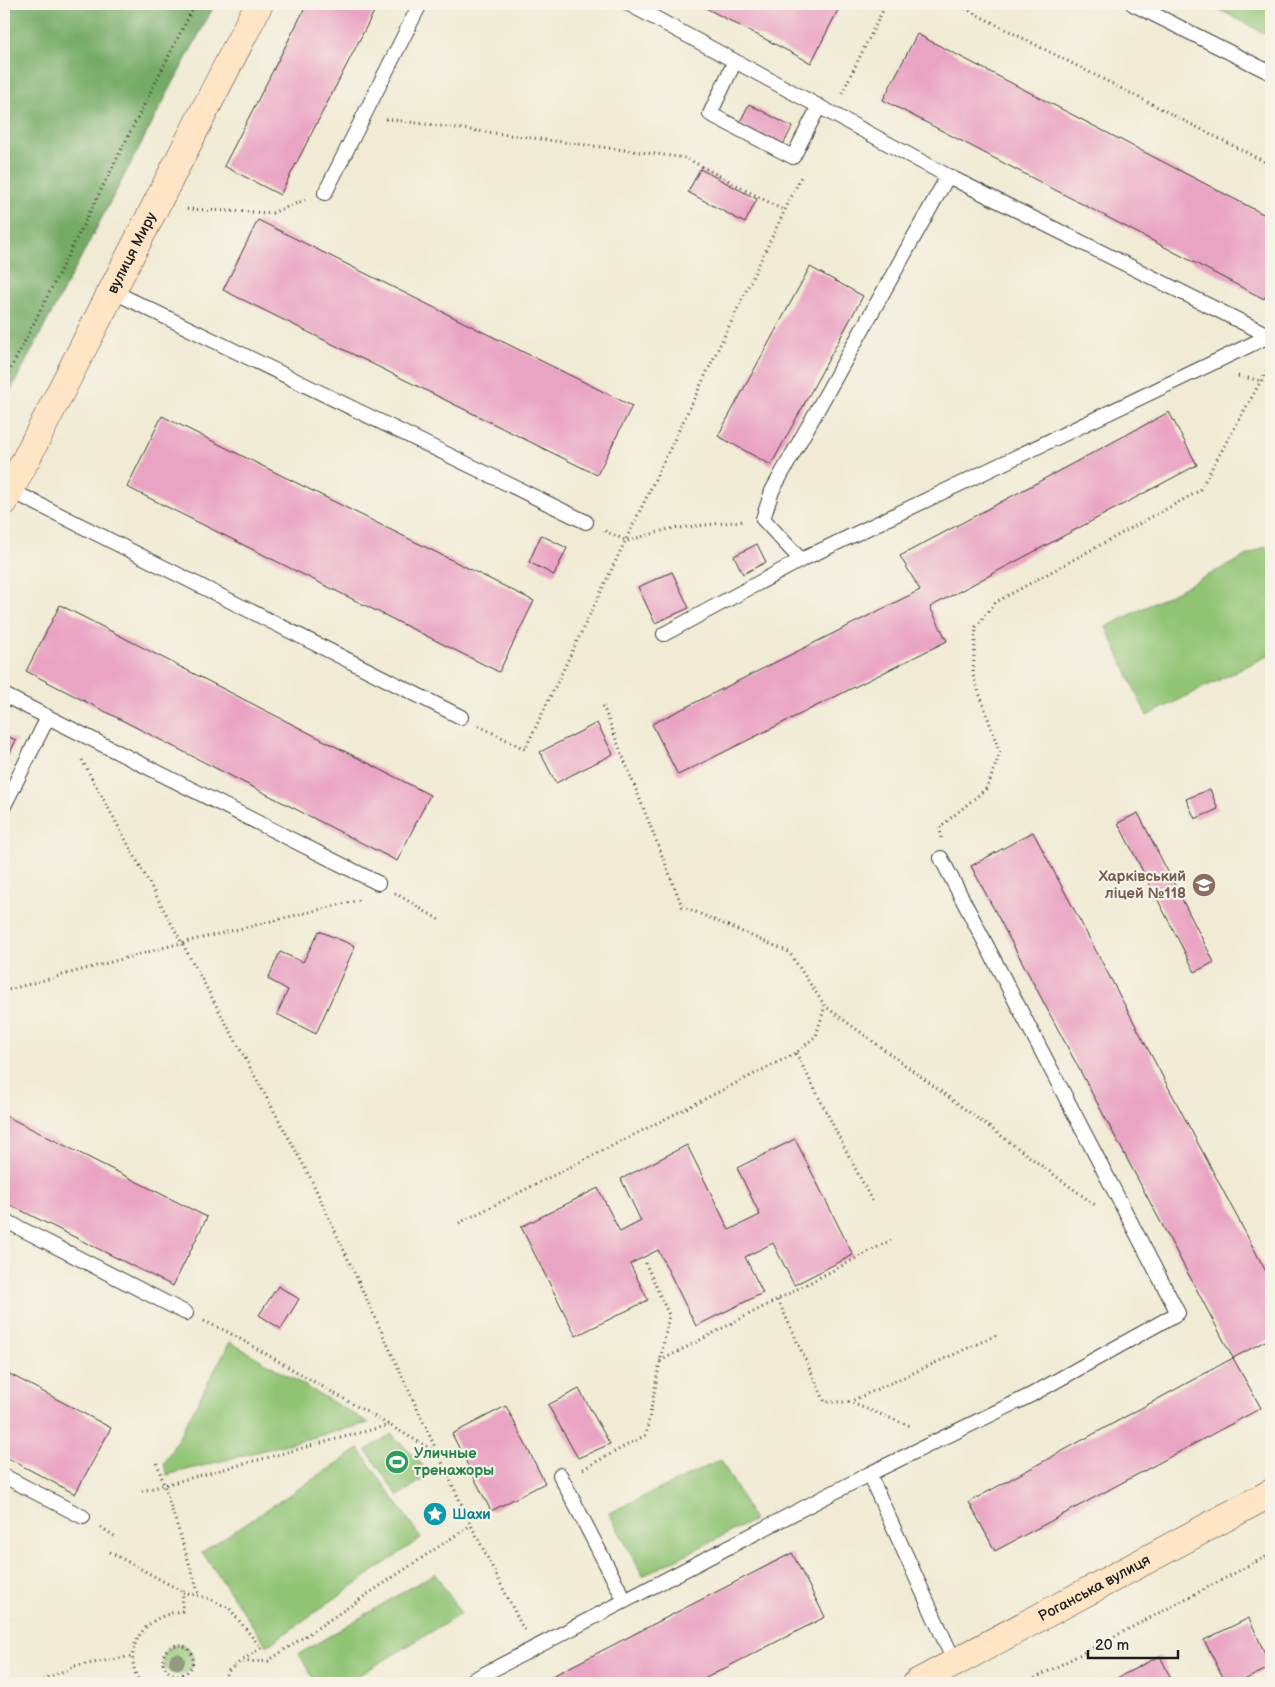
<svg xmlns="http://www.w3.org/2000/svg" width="1275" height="1687" font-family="'Balsamiq Sans',sans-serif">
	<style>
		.green { fill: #91c475; stroke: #567048 }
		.forest { fill: #74aa66; stroke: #486341 }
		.building { fill: #eaa4c3 }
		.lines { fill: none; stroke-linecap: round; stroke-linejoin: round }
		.lane-casing { stroke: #3c3b38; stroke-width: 16 }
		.secondary-casing { stroke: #3c3b38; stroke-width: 29 }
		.path { stroke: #3c3b38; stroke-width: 3; stroke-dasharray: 1 4; stroke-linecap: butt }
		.lane { stroke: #fff; stroke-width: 14 }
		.secondary { stroke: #fde5c5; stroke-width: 28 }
		.tree { fill: #929a80 }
		.labels { text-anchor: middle; stroke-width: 4.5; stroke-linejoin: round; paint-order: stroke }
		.street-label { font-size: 15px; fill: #1c1c1c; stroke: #f7f3e8 }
		.education-label { font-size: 15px; font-weight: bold; fill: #785e54; stroke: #f7f3e8; text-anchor: end }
		.leisure-label { font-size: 15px; font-weight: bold; fill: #27864d; stroke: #f7f3e8; text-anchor: start }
		.culture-label { font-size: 15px; font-weight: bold; fill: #0d838f; stroke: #f7f3e8; text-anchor: start }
	</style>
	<rect width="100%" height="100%" fill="#f7f3e8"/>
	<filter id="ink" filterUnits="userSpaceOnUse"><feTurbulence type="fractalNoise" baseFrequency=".02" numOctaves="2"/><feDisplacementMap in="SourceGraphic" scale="10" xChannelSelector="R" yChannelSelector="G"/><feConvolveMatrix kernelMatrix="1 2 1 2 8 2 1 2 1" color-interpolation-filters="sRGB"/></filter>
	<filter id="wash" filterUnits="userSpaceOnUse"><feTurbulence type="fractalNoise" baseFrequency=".0096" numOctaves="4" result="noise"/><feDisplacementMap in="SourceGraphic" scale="20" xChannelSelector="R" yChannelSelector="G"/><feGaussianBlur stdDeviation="1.12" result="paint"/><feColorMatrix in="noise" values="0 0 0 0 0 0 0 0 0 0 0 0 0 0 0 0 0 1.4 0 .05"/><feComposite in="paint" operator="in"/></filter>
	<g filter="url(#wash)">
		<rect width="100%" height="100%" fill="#f1ebd5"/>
		<path class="green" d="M1209,4H1271V37Z
			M1266,546L1271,556V654L1147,716L1106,627Z
			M230,1342L369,1423L167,1475L164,1464Z
			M392,1434L431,1474L398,1496L366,1450Z
			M359,1449L421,1538L267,1646L202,1552Z
			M721,1460L754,1520L643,1576L609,1513Z
			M435,1573L461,1614L346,1683H316L299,1654Z
			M163 1660a15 15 0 1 1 30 0a15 15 0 1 1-30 0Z"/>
		<path class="forest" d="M4,4H215L4,403Z"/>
		<g id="blocks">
			<path class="building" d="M307,4H378L280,195L224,166Z
				M698,4H841L811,63Z
				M917,34L1271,218V286L1264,299L883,100Z
				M749,104L792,127L782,147L739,124Z
				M700,169L757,199L745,223L688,192Z
				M258,220L632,406L597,475L223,290Z
				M810,267L863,296L771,465L718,436Z
				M1169,412L1197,465L930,607L947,641L678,775L652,724L920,590L900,556Z
				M162,416L534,601L499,672L127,487Z
				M541,535L567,548L554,575L529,562Z
				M757,544L766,562L743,574L734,556Z
				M672,572L689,608L655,623L638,587Z
				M60,605L430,795L397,861L26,671Z
				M597,723L613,754L556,783L540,752Z
				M4,735L16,740L4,765Z
				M1210,789L1218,809L1195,819L1186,799Z
				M1138,813L1214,962L1195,972L1118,823Z
				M1033,832L1271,1281V1338L1233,1358L971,866Z
				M319,931L355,946L316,1034L277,1014L288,990L268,979L280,952L303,962Z
				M4,1115L207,1217L173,1286L4,1202Z
				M795,1139L853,1255L794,1285L773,1243L745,1257L763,1293L696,1326L658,1250L630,1264L648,1300L576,1336L521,1227L598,1188L620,1232L641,1221L621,1179L687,1145L729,1230L760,1215L737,1168Z
				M278,1286L299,1299L281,1329L259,1315Z
				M1233,1358L1261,1408L995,1551L969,1502Z
				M4,1371L111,1428L75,1494L4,1456Z
				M579,1389L610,1444L578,1458L548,1405Z
				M506,1406L545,1483L491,1511L452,1434Z
				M792,1553L825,1617L696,1683H539Z
				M4,1614L9,1617L4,1628Z
				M1249,1618L1271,1667L1238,1683H1226L1204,1640Z
				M1160,1656L1173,1683H1119L1117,1678Z"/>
		</g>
	</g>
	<g filter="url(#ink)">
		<use href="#blocks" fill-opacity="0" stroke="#3c3b38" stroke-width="1"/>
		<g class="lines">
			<g class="lane-casing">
				<path id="lane" d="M629,4L948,176L1270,336
					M1133,4L1271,73
					M735,61L710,114L793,157L819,106
					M325,193L420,4
					M112,291L586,522
					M10,490L461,717
					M801,560L763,519L772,491L948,176
					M664,634L801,560L1271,335
					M4,695L378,883
					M4,806L48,717
					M941,858L1178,1313L1031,1395L869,1474L955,1663
					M4,1220L186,1313
					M560,1475L625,1601
					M4,1476L83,1517
					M467,1683L869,1474"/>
			</g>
			<g class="secondary-casing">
				<g id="secondary">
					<path id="s1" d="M4,502L259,4"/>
					<path id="s2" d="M917,1683L1271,1493"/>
				</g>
			</g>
			<path class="path" d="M956,4L1271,165
				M842,93L886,4
				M386,119L686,158L785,211
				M187,209L272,213L305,200
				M1238,376L1271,383
				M4,382L195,4
				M605,531L627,541L669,529L742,521
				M603,706L682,906L789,952L825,1006L1095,1205
				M479,726L525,749L801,177
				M82,760L310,1177L471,1525L524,1630
				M941,838L940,827L987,788L1000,753L973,675L976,627L996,602L1199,491L1271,363
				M395,893L441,921
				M4,991L181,943L359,900
				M796,1053L872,1201
				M459,1223L796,1053L816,1036L825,1006
				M778,1300L825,1402H849L913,1427
				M204,1321L226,1331L436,1452
				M660,1361L891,1240
				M849,1402L999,1334
				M157,1463L199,1594
				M583,1469L646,1435L669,1315L645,1262
				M142,1491L389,1425
				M101,1527L117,1538
				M110,1552L183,1592
				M163 1660a15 15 0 1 1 30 0a15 15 0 1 1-30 0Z
				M234,1666L240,1662L268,1661L471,1525
				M43,1680L75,1666L133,1656
				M140,1683C120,1647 144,1616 182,1611L183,1592L207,1598L229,1608L261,1648L241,1661
				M220,1683L230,1669L236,1665
				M1026,1683L1271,1554"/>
			<use href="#lane" class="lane"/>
			<use href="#secondary" class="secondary"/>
		</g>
		<circle class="tree" cx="177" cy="1661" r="8"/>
	</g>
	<defs>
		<g id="school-disc" transform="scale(1.25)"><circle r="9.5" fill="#8d6e63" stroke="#f7f3e8"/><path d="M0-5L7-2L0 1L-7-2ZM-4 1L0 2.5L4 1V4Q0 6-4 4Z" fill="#fff"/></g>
		<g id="stadium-disc" transform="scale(1.25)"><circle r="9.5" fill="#2e9e5b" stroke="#f7f3e8"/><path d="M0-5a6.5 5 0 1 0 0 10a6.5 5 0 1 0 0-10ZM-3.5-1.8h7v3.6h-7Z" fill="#fff"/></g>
		<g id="sight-disc" transform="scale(1.25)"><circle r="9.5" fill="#0f9aa8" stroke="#f7f3e8"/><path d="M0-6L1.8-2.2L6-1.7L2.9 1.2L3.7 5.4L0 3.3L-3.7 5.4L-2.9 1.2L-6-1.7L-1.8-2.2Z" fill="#fff"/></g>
	</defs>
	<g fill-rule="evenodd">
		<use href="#school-disc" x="1204" y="885"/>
		<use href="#stadium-disc" x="397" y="1462"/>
		<use href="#sight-disc" x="435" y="1514"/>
	</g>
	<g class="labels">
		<g class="street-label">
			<text dy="5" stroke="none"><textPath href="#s1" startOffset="280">вулиця Миру</textPath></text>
			<text dy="5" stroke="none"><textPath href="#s2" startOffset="201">Роганська вулиця</textPath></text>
		</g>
		<g class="education-label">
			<text x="1186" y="881">Харківський<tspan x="1186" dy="17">ліцей №118</tspan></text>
		</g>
		<g class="leisure-label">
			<text x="414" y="1458">Уличные<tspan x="414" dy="17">тренажоры</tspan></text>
		</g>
		<g class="culture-label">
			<text x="452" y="1519">Шахи</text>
		</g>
	</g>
	<rect width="1275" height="1687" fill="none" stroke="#f7f3e8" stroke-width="20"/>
	<path d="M1088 1650v8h90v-8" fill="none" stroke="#1c1c1c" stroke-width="2.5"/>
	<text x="1095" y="1650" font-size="15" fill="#1c1c1c" stroke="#f7f3e8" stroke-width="4" paint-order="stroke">20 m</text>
</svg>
